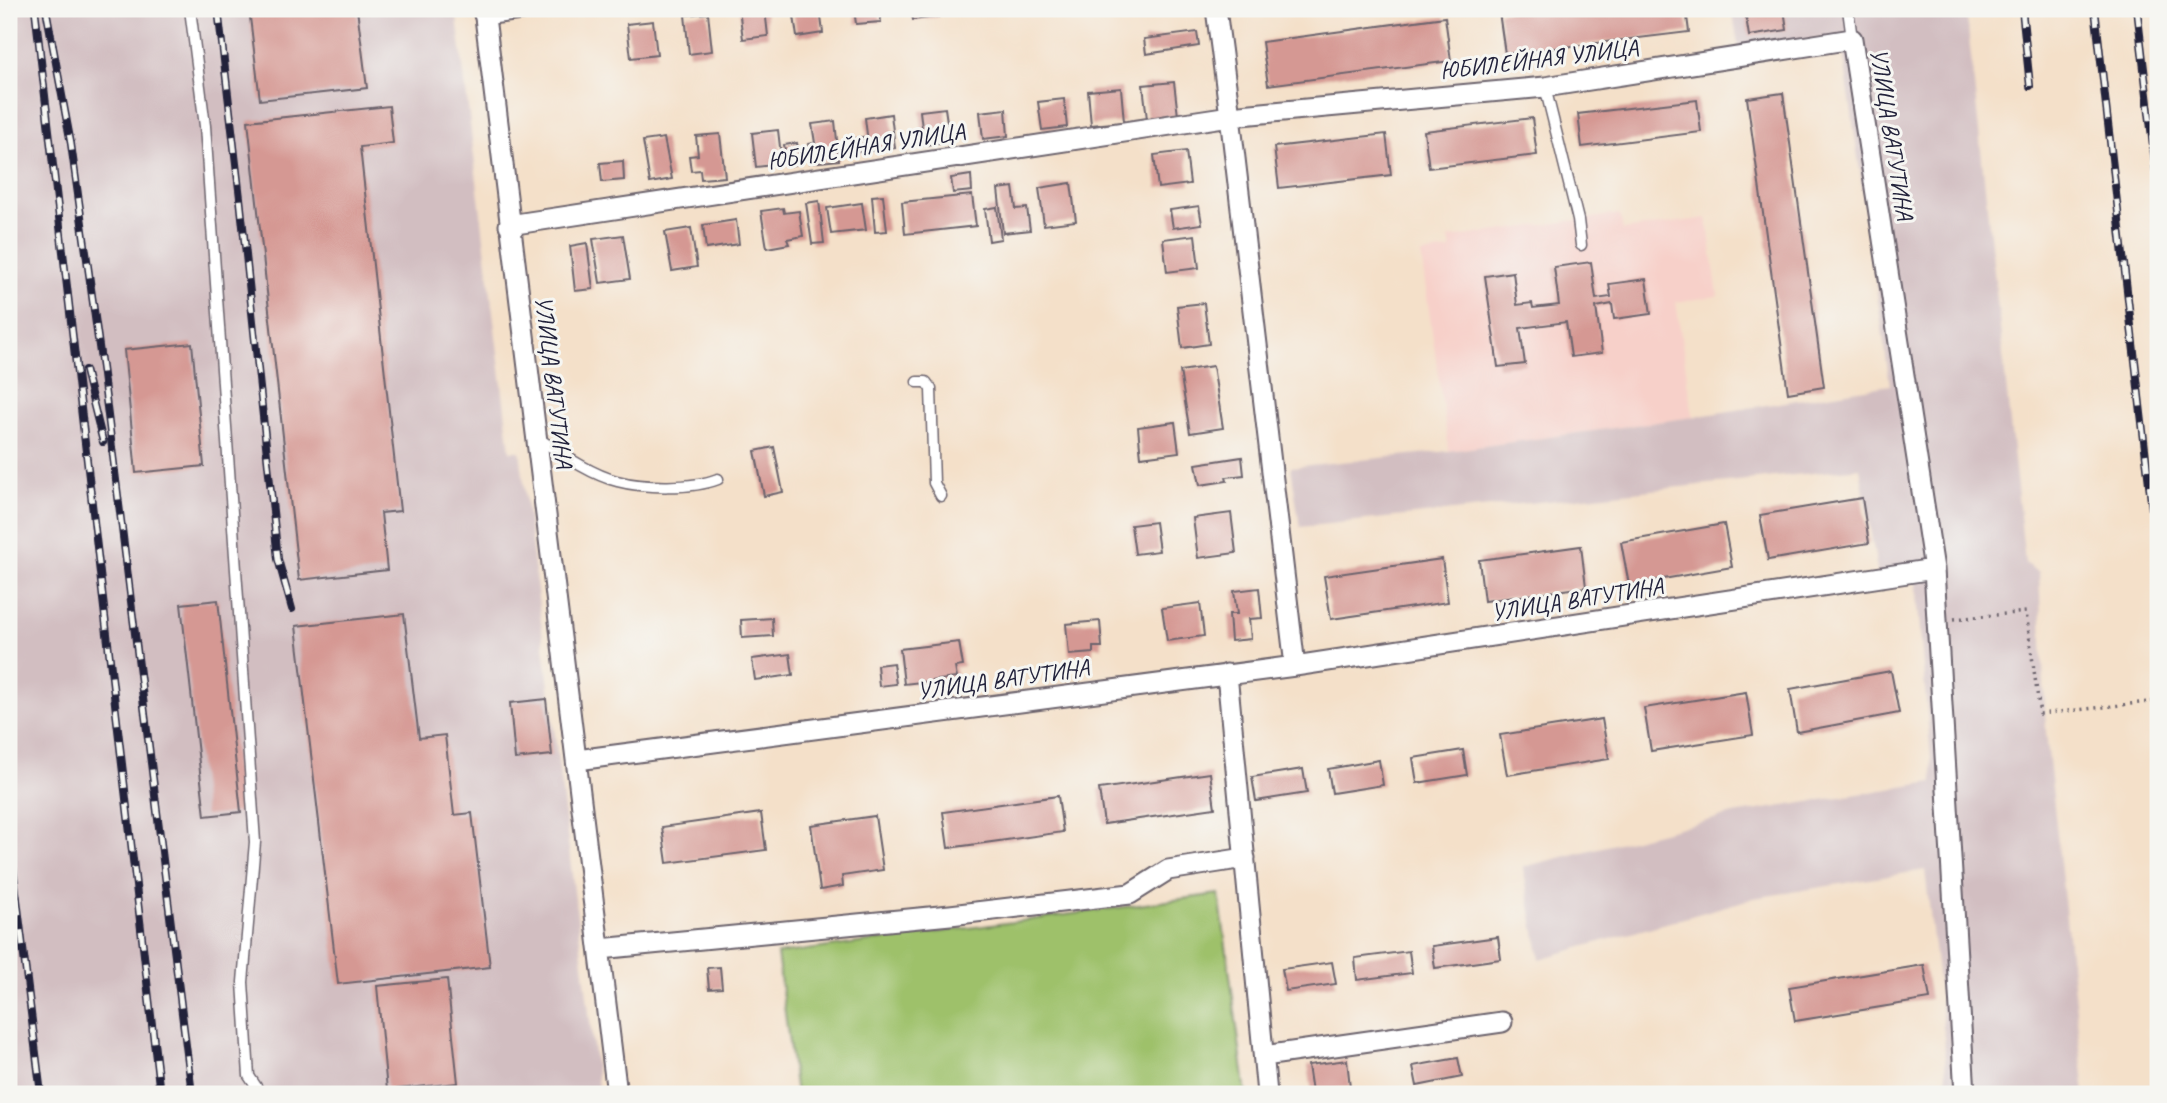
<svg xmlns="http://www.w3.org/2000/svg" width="2167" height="1103" font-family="Caveat,sans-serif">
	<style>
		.built { fill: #f7d0c9 }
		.industrial { fill: #d2bec1 }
		.green { fill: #9ec16b; stroke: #607253; stroke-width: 2 }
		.building { fill: #d59893 }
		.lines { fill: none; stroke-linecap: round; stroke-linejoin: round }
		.service-casing { stroke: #6c646d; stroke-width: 13 }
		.minor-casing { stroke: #6c646d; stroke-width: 23 }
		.path { stroke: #6c646d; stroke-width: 3.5; stroke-dasharray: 2 5; stroke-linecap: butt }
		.service { stroke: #fff; stroke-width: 10 }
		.minor { stroke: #fff; stroke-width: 19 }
		.rail-casing { stroke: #22223b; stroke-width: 8 }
		.rail { stroke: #f6f6f2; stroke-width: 5; stroke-dasharray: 16; stroke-linecap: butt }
		.labels { text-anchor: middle; stroke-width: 6; stroke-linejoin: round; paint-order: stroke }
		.street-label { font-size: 24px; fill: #22223b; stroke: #f6f6f2 }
	</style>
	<rect width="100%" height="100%" fill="#f6f6f2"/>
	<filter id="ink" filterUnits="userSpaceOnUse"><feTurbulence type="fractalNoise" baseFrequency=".0143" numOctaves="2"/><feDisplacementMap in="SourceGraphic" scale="14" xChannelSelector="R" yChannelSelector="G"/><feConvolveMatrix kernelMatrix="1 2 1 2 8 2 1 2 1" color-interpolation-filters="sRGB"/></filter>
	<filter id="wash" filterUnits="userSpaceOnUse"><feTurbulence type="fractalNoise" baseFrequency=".00686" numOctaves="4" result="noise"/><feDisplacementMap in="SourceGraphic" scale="28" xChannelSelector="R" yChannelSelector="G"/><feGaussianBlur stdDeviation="1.57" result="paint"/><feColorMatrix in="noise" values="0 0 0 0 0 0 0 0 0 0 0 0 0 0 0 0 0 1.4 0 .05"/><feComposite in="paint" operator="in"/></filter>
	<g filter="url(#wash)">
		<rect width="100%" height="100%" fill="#f4e0c9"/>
		<path class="built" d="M1620,214L1623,230L1707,218L1718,296L1676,302L1693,417L1449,451L1421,254L1451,250L1449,238Z"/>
		<path class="industrial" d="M9,9H456L510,451H520L599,1094H9Z
			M1732,9H1966L2025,563L2039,573L2046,732L2085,1094H1947L1944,1033L1925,870L1754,898L1540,959L1523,867L1734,814L1933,782L1916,582L1880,587L1860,468L1300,527L1291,467L1449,451L1693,417L1890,385L1841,36L1739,49Z"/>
		<path class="green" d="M1219,894L1246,1094H796L777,954Z"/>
		<g id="blocks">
			<path class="building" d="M249,9H357L367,88L260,100Z
				M739,9H765L768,36L743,39Z
				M793,9H820L823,33L797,37Z
				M854,9H879L881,22L856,24Z
				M911,9H937L938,17L913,20Z
				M1523,9H1686L1689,32L1505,54L1499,12Z
				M1760,9H1784L1787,30L1749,36L1745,11Z
				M708,13L712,51L689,54L685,15Z
				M1445,17L1451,61L1268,85L1262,42Z
				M653,21L657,55L631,58L627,24Z
				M1197,32L1199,46L1146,54L1144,39Z
				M1174,82L1178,116L1147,119L1143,85Z
				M1121,88L1124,122L1091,125L1088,91Z
				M1783,93L1824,387L1788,393L1747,98Z
				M1064,99L1067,127L1042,130L1038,102Z
				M1697,100L1701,132L1582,147L1578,114Z
				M389,106L393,143L360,147L400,511L381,513L387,570L299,580L248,121Z
				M945,108L950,142L924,145L920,111Z
				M1006,109L1008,136L983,139L980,112Z
				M891,114L895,148L869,151L865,118Z
				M1532,118L1537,155L1429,168L1424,131Z
				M835,121L839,160L810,163L808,144L815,143L812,124Z
				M778,130L782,164L756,167L752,133Z
				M720,134L725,177L701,179L700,170L691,171L689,156L698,155L696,136Z
				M1386,134L1391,175L1279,188L1274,147Z
				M863,137L865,151L853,153L850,139Z
				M664,138L672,179L650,183L643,141Z
				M797,143L801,163L788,166L784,145Z
				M1186,151L1190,184L1158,188L1154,155Z
				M623,161L624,180L602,182L600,163Z
				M971,175L972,191L953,193L951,178Z
				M1071,183L1076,221L1044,225L1039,188Z
				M1013,187L1016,209L1027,208L1030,230L1003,233L998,189Z
				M883,195L887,231L875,232L872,196Z
				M972,195L976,226L905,234L902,202Z
				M819,201L824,243L812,244L806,203Z
				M862,203L866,230L831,234L827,208Z
				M1199,206L1202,224L1173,228L1170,210Z
				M997,207L1001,239L989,241L985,209Z
				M783,208L784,213L799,211L803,236L787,239L789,244L767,248L761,211Z
				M736,220L739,244L706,249L703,225Z
				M691,228L697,267L672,271L665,232Z
				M623,235L630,279L600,283L593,239Z
				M1195,235L1199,268L1167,272L1163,239Z
				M587,243L593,289L575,291L570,246Z
				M1591,262L1596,299L1611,297L1609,284L1646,279L1651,314L1614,319L1612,304L1596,307L1602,353L1571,357L1566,322L1520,328L1525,364L1498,367L1485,276L1513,272L1517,305L1532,303L1533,308L1559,305L1554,267Z
				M1204,303L1209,344L1182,348L1177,306Z
				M192,343L204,466L136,473L124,350Z
				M1213,366L1223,428L1190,433L1180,371Z
				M1175,422L1179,452L1141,457L1138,427Z
				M774,447L783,492L764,496L755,451Z
				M1242,457L1244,475L1226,477L1227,481L1200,485L1196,464Z
				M1862,498L1869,543L1768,560L1760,515Z
				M1231,513L1236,553L1198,558L1193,518Z
				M1155,522L1159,551L1135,554L1131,525Z
				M1724,524L1732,567L1629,585L1621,542Z
				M1581,546L1586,587L1484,601L1479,560Z
				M1442,559L1448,602L1331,619L1324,576Z
				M1259,588L1262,618L1249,619L1251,639L1231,641L1229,614H1237L1234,591Z
				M218,600L241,812L205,816L181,604Z
				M1200,603L1204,636L1167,641L1162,608Z
				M404,614L419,738L445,735L454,815L472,813L490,967L338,984L296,626Z
				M772,618L773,636L742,638L741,620Z
				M1100,621L1102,647H1093V653L1069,655L1066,624Z
				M959,642L963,666L955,667L957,678L904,684L900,649Z
				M790,654L793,675L755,680L752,659Z
				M893,663L896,684L879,686L877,665Z
				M1891,671L1899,713L1797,732L1790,689Z
				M1746,692L1753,735L1651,751L1644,708Z
				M546,699L552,755L515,759L510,703Z
				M1602,719L1609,759L1507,775L1500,735Z
				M1463,750L1467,775L1417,783L1413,758Z
				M1379,760L1383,785L1332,793L1328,769Z
				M1303,769L1307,793L1256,801L1252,777Z
				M1210,773L1215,808L1104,824L1099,789Z
				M1058,796L1063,832L948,848L943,812Z
				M761,813L766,850L667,863L662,827Z
				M875,816L883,870L842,876L843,886L820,890L811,825Z
				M1498,937L1501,959L1435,968L1432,946Z
				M1409,951L1412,973L1357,980L1355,958Z
				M1332,962L1336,984L1286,991L1282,969Z
				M1924,965L1930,999L1795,1021L1789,987Z
				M720,967L722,988L709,989L707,968Z
				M447,979L458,1083L387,1090L377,986Z
				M1458,1058L1462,1077L1417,1086L1413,1066Z
				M1347,1060L1350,1087L1312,1092L1308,1065Z"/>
		</g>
	</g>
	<g filter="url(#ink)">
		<use href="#blocks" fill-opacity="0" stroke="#6c646d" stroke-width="2"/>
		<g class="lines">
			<g class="service-casing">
				<path id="service" d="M190,9L205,126L255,842L243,982L249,1076L261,1094
					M1848,9L1852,39
					M1545,87L1578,220L1581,245
					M917,382H926L931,389L934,483L941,496
					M536,437C559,452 591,475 617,481C643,488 693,489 718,479"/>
			</g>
			<g class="minor-casing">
				<path id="minor" d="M484,9L617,1094
					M1216,9L1230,116L1295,666
					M484,15L528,9
					M509,225L1230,116L1545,87L1852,39L1934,569L1965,1094
					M1227,674L1267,1094
					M577,760L1295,666L1934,569
					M600,949L950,915L1130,894L1168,870L1245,858
					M1264,1056L1502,1022"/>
			</g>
			<path class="path" d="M1954,619L2026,612L2040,714L2158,701"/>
			<use href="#service" class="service"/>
			<use href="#minor" class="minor"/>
			<g class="rail-casing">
				<path id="rail" d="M35,9L160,1094
					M46,9L71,144L103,375L192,1094
					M218,9L240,198L278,559L292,609
					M2022,9L2030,86
					M2095,9L2158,563
					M2137,9L2158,189
					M85,370L103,442
					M9,835L41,1094"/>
			</g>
			<use href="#rail" class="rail"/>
		</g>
	</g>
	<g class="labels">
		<g class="street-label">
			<text transform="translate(1539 59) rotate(-7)" y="8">ЮБИЛЕЙНАЯ УЛИЦА</text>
			<text transform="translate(1892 134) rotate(81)" y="8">УЛИЦА ВАТУТИНА</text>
			<text transform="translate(866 146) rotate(-9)" y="8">ЮБИЛЕЙНАЯ УЛИЦА</text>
			<text transform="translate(554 382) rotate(83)" y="8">УЛИЦА ВАТУТИНА</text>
			<text transform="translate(1577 599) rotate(-9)" y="8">УЛИЦА ВАТУТИНА</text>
			<text transform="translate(1003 679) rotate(-8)" y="8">УЛИЦА ВАТУТИНА</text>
		</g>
	</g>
	<rect width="2167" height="1103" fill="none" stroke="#f6f6f2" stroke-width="35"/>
</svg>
